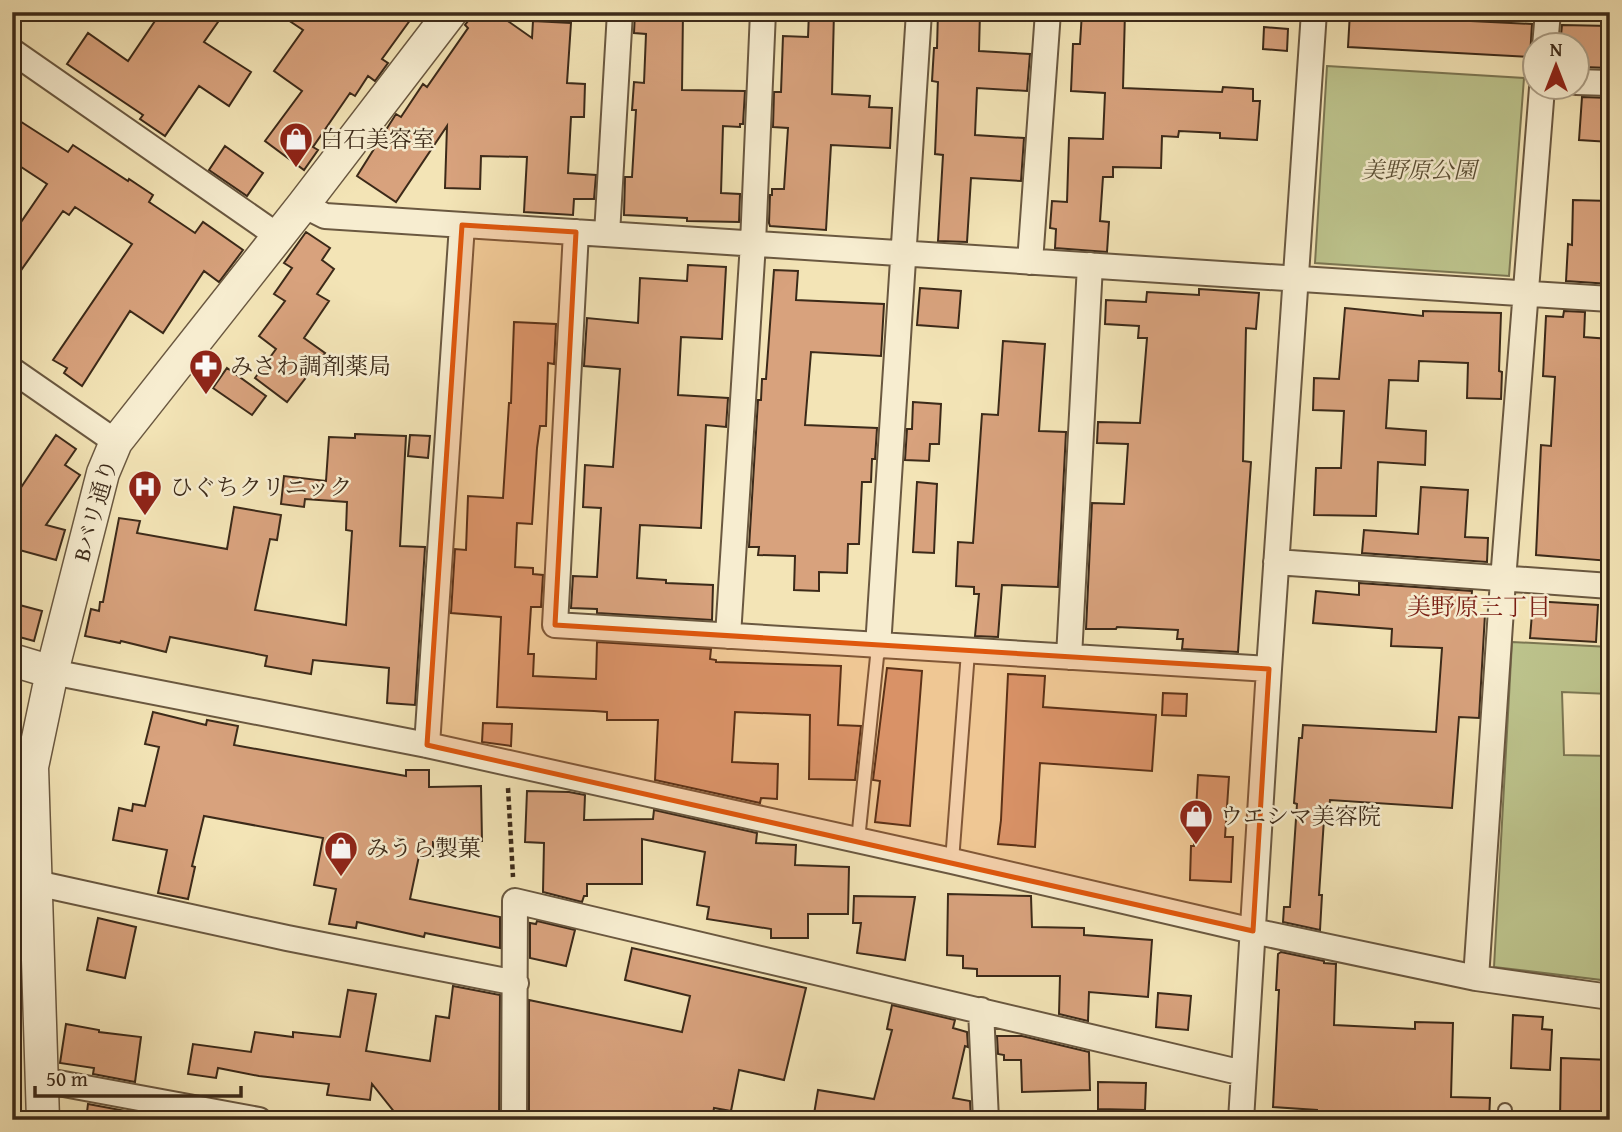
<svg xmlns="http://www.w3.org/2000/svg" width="1622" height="1132" font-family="'Gentium Book Plus','Noto Serif JP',serif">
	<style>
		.green { fill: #bdc48d; stroke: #7c7753; stroke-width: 2 }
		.building { fill: #d8a27d; stroke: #3c2a19; stroke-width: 2 }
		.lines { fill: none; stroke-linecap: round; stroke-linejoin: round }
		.service-casing { stroke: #6a5840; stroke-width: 16 }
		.minor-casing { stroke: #6a5840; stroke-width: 28 }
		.tertiary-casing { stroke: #6a5840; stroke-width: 35 }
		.path { stroke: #3c2a19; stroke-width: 4.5; stroke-dasharray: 5 3.5; stroke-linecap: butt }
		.service { stroke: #f7edd0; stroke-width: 12 }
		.minor { stroke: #f7edd0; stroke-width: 24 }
		.tertiary { stroke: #f7edd0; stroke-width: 32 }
		.marked { fill: #df570d; fill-opacity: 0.2; stroke: #df570d; stroke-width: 5; stroke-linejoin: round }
		.labels { text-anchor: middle; stroke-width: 5; stroke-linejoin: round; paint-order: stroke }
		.poi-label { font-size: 23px; fill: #3c2a19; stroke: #f7edd0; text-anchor: start }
		.park-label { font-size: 23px; font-style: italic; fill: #5c5036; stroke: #f7edd0 }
		.street-label { font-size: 23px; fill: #3c2a19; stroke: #f7edd0 }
		.neighbourhood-label { font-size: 24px; fill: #7a1f14; stroke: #f7edd0 }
	</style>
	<rect width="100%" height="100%" fill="#f3e4b6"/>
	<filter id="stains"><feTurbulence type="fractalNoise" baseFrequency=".00286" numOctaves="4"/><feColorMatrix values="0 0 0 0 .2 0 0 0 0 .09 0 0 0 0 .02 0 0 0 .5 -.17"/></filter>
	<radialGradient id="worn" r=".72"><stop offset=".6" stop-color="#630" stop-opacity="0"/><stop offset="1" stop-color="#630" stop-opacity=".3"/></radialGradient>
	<path class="green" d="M1327,66L1524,78L1509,276L1315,263Z
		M1512,642L1610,647V694L1562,692L1564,755L1610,756V981L1494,967Z"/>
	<path class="building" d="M161,12H225L204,42L251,72L229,106L199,86L165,136L140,119L143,115L67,64L88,33L128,61Z
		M276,12H416L382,59L388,63L375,81L368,76L355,96L350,93L313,147L318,150L304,170L265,141L302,91L274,71L303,30Z
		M475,12H495L532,38L533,21L571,23L567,83L585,84L584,117H571L568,173L596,175L594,199H574L573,215L524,212L527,157L481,156L480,189L445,188L447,126L396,202L357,176L396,114L401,117L423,84L427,87L468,28L465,25Z
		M635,12H683L682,90L745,91L743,124H740V127L723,126L721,193L740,194L739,222L687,221V218L624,215L625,177H632L636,110H632L634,82L644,83L646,34L634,33Z
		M809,12H834L832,94L870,96L869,107L892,108L890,148L831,145L826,230L770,226L769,223L770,195H772V189H784L788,128L773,127L774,92H781L783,36L808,37Z
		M938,12H980L979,51L1030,54L1027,91L977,88L975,135L1024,138L1021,181L971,178L967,242L938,241L943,155L935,154L938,82L932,81L934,48H937Z
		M1082,12H1125L1123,88L1222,92L1223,87L1253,89V101H1260L1257,140L1220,138V133L1179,131L1178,137L1162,136L1161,168L1113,167V177H1103L1100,221L1109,222L1107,252L1055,248L1056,229L1050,228L1052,201L1067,202L1069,138L1103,139L1105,93L1071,91L1073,44H1080Z
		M1350,12L1411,15V18L1532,24L1530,57L1348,47Z
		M1562,25L1610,26V68L1583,67L1584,64H1577V46H1560Z
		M1264,27L1288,29L1287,51L1263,49Z
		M1582,97L1610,98V142L1579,140Z
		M12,116L68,152L73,145L128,181L129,179L153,195L149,202L195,233L203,222L243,250L219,282L204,271L163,333L130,311L82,386L64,373L67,368L53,360L132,244L75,207L69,215L63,211L12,283V216L21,222L47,184L12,161Z
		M225,146L263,173L247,196L209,170Z
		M1573,200L1610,201V284L1566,281L1568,244L1572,245Z
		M306,232L330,248L322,260L334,269L317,294L329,301L304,338L325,353L287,402L255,378L276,349L259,336L285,301L274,294L292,268L284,263Z
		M688,265L726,267L722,339L681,337L678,395L728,398L726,427L706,425L701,528L640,525L637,578L666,580V583L713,585L712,620L597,613V609L571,608L573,576L597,577L601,508L583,507L585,465L613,467L620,369L584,366L587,318L638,323L640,278L687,281Z
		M774,270L798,271L796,300L884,304L881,356L811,352L805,425L877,428L875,459H872L871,482H862L859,544H848L847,573L819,572V591L794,590L795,556L758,555L759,547H749L758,400H761L762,379H766Z
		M920,288L961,291L958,328L917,325Z
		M1199,289L1259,293L1256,329L1246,328L1243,461L1251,462L1238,652L1182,649L1183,639H1177L1178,630L1117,627L1116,629H1086L1092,503L1124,504L1128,444L1097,443L1098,422L1140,423L1147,338H1138L1139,326L1105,324L1106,300L1146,302L1147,292L1199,295Z
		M1345,308L1423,316V311L1501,313L1499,371L1502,372L1501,399L1467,398L1468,363L1419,361L1418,381L1389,380L1386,428L1426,431L1425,465L1378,462L1376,516L1314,515L1316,468H1341L1344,411L1313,410L1314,378L1339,379Z
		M1564,311L1585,312L1584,337L1610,339V561L1536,555L1541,445L1551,446L1555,377L1543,376L1546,316L1563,317Z
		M514,322L556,324L554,364L548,363L546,426H540L537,448L532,524L517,523L515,567L533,568V574L543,575L541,607H531L528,654H534L533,676L596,679L597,642L711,649L710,659L716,660V662L841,666L838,725L861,726L855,780L809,779L810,715L735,712L732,762L778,764L777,799L761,798L760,803L655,780L658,720H607V712L594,711L497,707L501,617L451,613L455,549L466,550L468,496L503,498L509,403H511Z
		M1003,341L1045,344L1039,431L1066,432L1058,587L1002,585L998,637L975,636L979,594H974V587L956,586L958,542L973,543L982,414L998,415Z
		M227,368L266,396L252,415L213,388Z
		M913,402L941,404L939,444H930L929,461L905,460L907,429H912Z
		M355,434L406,436L400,546L425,547L415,705L387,703L389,668L313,660L311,674L265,666L267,656L170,637L166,652L121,641L120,643L85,636L91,609L99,611L100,602H103L119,518L140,521L137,533L227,549L234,507L281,515L277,540L270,539L255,610L346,625L352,531L346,530L347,502L305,499L304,507L281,504L284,476L326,481L329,437L355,438Z
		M56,435L76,449L65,465L80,475L46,525L65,530L56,560L12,548V501Z
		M410,435L430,436L428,458L408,456Z
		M917,482L937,484L934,553L913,552Z
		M1421,487L1468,490L1465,537L1488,538L1487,562L1362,553L1364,530L1418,534Z
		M1359,583L1472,591L1470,613L1485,614L1479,718L1459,717L1452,808L1330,800L1328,819H1324L1319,895H1322L1320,930L1283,922L1284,907H1290L1297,804L1294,803L1299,738H1302L1303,725L1436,732L1442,648L1391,646L1392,629L1313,623L1316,591L1359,595Z
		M1533,601L1598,605L1596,642L1530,638Z
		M12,603L42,611L34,641L12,635Z
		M887,668L922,671L910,826L875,822L880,781L873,780Z
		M1008,674L1045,676L1043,707L1156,715L1152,771L1040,763L1035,847L998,844L1001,820Z
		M1163,693L1187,694L1186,716L1162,715Z
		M153,712L206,725L207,720L238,726L234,745L406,776V770H429V787L481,786L482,841L433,842V856H419L410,899L500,917V948L425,933L424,937L357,922L356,928L329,924L336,889L314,885L323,838L204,816L192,866L195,867L188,899L158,893L167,850L113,840L119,808L132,811L133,804L145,806L159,747L145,744Z
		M483,723L512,724L511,746L482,742Z
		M1198,775L1229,777L1225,837H1233L1231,882L1190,880L1191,846H1194Z
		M527,791L569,792L585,795L584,820L653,819L654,810L757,833L756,843L796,845L795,865L849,867L848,914H808V938H771V929L707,919L709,907L697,905L705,852L642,839V884H587V896H584L582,902L543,892L544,843L525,842Z
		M948,894L1031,896L1032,927L1084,928V935L1152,940L1148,997L1089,992L1088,1021L1059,1014L1060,976H977V969L963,968V956L947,955Z
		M854,896L915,897L905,960L857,953L861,923H853Z
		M98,918L136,927L125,978L87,970Z
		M537,921L575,930L566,966L530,958V923L536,924Z
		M632,948L806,988L784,1080L739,1070L731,1111L714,1108L712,1120H529V1000L682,1032L690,996L625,980Z
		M1281,952L1324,961V963L1336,964L1334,1025L1415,1029V1022L1453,1023L1451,1097L1490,1098L1489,1120H1317V1110L1273,1107L1279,990H1276L1278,954Z
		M453,986L500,995L499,1120H435L396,1114L372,1084L370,1100L327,1095L329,1084L259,1076L218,1068L216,1078L188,1074L193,1044L251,1052L255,1032L293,1037V1032L340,1037L348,990L376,994L366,1051L430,1061L436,1016L449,1018Z
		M1158,993L1191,996L1188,1030L1156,1027Z
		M892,1005L955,1020L953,1028L967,1032L968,1047L965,1046L953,1098L970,1101L971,1120H813L818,1090L874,1099L892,1030L887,1029Z
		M1513,1015L1543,1017L1542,1029L1552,1030L1550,1070L1511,1068Z
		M66,1024L99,1030V1032L141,1037L135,1082L93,1074L94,1068L60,1063Z
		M997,1036H1022L1089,1052L1090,1090L1022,1092L1021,1060H1004V1055L998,1054Z
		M1561,1058L1610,1060V1120H1560Z
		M1098,1082L1146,1083L1145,1110L1098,1109Z
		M88,1104L131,1112L130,1120H86Z"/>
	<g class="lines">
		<g class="service-casing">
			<path id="service" d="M858,840L878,647
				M952,861L968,652
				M1505,1120V1110"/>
		</g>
		<g class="minor-casing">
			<path id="minor" d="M1545,46L1548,12
				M12,51L278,236
				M1576,82L1610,83
				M303,205L325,216L1610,299
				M576,232L555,625L1269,669
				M607,234L620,12
				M1030,262L1048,12
				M12,370L116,442
				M1276,562L1610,586
				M728,636L753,243L763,12
				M878,647L919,12
				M1069,657L1090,265
				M52,672L427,745L952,861L1253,931L1476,978L1610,997
				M427,745L462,225
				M36,883L287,938L516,983
				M1476,978L1503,580L1542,88
				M981,1010L986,1120
				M42,1080L259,1120
				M514,1120L515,901L1243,1073
				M1241,1120L1269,669L1314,12"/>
		</g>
		<g class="tertiary-casing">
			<path id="tertiary" d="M12,660L52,672
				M43,1120L32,767L52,672L103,473L116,442L303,205L451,12"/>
		</g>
		<path class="path" d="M508,788L513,877"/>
		<use href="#service" class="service"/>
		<use href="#minor" class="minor"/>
		<use href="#tertiary" class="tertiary"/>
	</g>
	<path class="marked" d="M462,225L576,232L555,625L1269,669L1253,931L427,745Z"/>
	<defs>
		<g id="shop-pin" transform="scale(1.75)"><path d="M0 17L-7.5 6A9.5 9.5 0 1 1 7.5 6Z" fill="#8f2418" stroke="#f7edd0"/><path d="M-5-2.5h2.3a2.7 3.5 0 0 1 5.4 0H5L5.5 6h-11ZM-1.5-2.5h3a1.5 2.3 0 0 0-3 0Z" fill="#fff"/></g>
		<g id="pharmacy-pin" transform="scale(1.75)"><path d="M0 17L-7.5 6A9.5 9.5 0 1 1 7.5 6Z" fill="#8f2418" stroke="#f7edd0"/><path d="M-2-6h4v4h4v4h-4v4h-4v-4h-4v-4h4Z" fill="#fff"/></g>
		<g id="hospital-pin" transform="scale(1.75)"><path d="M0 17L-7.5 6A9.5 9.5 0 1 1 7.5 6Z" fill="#8f2418" stroke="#f7edd0"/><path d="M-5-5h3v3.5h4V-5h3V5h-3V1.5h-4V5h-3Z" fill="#fff"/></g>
	</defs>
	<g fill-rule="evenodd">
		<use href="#shop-pin" x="296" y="139"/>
		<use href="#pharmacy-pin" x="206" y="366"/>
		<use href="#hospital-pin" x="145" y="487"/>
		<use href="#shop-pin" x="1196" y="816"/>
		<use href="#shop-pin" x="341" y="848"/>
	</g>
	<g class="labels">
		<g class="poi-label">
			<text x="320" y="147">白石美容室</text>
			<text x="230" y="374">みさわ調剤薬局</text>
			<text x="170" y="495">ひぐちクリニック</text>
			<text x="1220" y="824">ウエシマ美容院</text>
			<text x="366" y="856">みうら製菓</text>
		</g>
		<g class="park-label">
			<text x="1419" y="178">美野原公園</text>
		</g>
		<g class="street-label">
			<text transform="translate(95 510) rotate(-74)" y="8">Bバリ通り</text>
		</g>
		<g class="neighbourhood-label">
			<text x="1479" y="615">美野原三丁目</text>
		</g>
	</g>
	<rect width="1622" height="1132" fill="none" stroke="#f3e4b6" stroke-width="42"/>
	<rect x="14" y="14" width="1594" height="1104" fill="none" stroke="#3c2a19" stroke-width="3.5"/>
	<rect x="21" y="21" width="1580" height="1090" fill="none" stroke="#3c2a19" stroke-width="2"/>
	<g transform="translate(1556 66)"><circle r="33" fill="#f7edd0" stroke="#ac9f87" stroke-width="2"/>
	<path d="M0-5L12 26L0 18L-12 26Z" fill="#8f2418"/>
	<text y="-10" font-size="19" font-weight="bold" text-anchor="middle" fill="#3c2a19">N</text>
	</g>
	<path d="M35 1086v10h206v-10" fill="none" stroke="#3c2a19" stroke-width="3.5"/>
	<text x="46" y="1086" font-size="21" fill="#3c2a19" stroke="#f7edd0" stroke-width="5" paint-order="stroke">50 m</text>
	<rect width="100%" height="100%" filter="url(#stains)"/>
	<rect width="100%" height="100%" fill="url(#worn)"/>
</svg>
